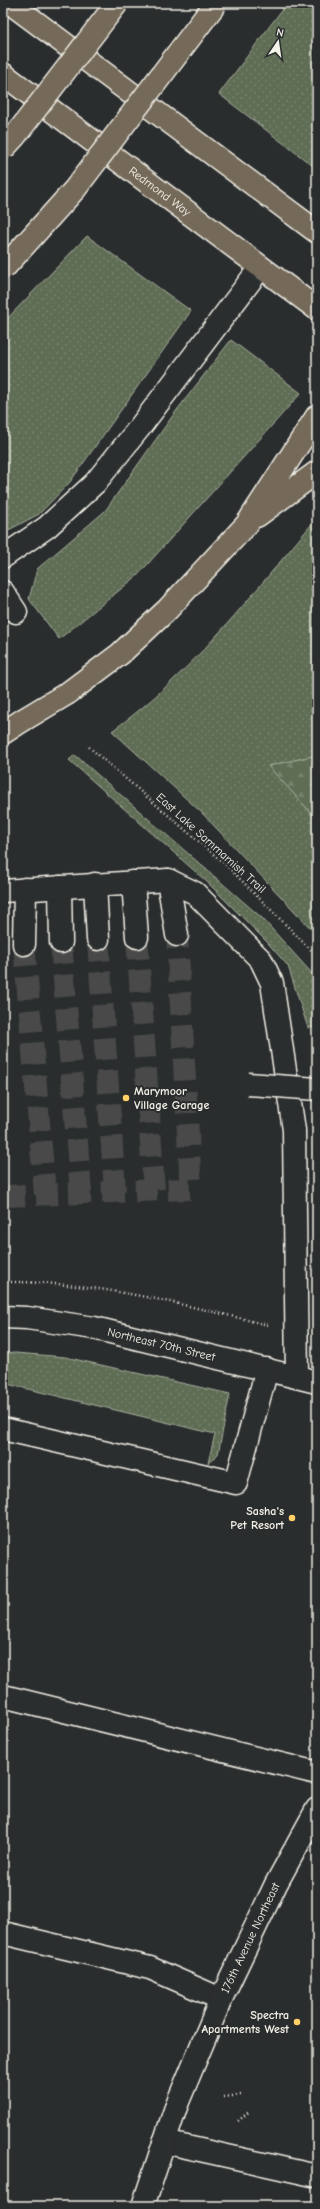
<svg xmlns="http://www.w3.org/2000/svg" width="320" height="2209" font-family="'Comic Neue',sans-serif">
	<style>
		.green { fill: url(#green-dots); stroke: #a9af9e }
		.forest { fill: url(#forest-firs); stroke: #a9af9e }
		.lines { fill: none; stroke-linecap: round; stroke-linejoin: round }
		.minor-tunnel { stroke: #484a4a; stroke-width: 22; stroke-dasharray: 22 11; stroke-linecap: butt }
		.minor-casing { stroke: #f4f1e8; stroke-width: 25 }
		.major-casing { stroke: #f4f1e8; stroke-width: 25 }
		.highway-casing { stroke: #f4f1e8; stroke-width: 25 }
		.path { stroke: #f4f1e8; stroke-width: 2.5; stroke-dasharray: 1 3; stroke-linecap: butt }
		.minor { stroke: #2a2d2e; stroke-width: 22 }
		.major { stroke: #746a5a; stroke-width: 22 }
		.highway { stroke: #746a5a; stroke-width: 22 }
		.minor-bridge-casing { stroke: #f4f1e8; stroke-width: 25; stroke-linecap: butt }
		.highway-bridge-casing { stroke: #f4f1e8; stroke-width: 25; stroke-linecap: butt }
		.minor-bridge { stroke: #2a2d2e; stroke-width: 22 }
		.highway-bridge { stroke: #746a5a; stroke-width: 22 }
		.poi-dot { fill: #ffd166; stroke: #2a2d2e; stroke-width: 1.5 }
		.labels { text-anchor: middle; stroke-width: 4; stroke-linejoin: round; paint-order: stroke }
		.street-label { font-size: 12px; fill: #f4f1e8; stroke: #2a2d2e }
		.poi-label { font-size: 12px; font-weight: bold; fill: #f4f1e8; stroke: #2a2d2e; text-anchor: end }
	</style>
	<defs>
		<pattern id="green-dots" width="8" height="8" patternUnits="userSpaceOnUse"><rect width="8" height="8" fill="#5e6d55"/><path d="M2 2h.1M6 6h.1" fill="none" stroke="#76826d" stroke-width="1.8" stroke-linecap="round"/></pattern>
		<pattern id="forest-firs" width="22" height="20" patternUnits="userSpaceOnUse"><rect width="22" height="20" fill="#5e6d55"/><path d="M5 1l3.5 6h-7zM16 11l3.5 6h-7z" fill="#76826d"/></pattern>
	</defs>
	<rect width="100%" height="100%" fill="#2a2d2e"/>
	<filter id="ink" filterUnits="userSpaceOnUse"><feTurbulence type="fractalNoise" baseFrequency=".025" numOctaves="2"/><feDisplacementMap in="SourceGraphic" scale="8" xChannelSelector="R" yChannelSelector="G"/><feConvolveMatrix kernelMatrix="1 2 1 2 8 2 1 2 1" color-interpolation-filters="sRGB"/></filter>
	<g filter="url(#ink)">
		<path class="green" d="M287,3H317V169L219,94Z
			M87,236L191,311L70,482L39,514L3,533V323Z
			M231,340L301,393L137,576L59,639L29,599L37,569L105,511L174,414Z
			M317,518V755L268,766L317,819V935L202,813L112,731C192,674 253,593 317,518Z
			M75,755L262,918L317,979V1027L308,1028L288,966L267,942L206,881L69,760Z
			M3,1352L65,1357L230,1394L218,1454L208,1463L215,1434L3,1383Z"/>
		<path class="forest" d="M317,755V819L268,766Z"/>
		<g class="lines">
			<path class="minor-tunnel" d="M137,937L154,1190
				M98,939L115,1192
				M61,942L81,1193
				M24,944L45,1194
				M3,1196L191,1189L177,935"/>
			<g class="minor-casing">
				<g id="minor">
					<path d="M3,557L47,527L95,483L140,427L260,268"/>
					<path d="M3,592L16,612"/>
					<path d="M168,880L177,935"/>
					<path d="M133,882L137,937"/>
					<path d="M95,884L98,939"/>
					<path d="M60,887L61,942"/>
					<path d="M3,891L168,880L195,893L261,960L272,983L294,1130L297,1377"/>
					<path d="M24,944L25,889"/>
					<path id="s1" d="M3,1317L27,1318L94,1328L317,1382"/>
					<path d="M3,1429L236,1483L267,1369"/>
					<path d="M3,1696L317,1773"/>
					<path d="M3,1933L150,1968L221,1999"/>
					<path d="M164,2142L317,2176"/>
					<path id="s2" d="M143,2206L177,2104L221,1999L276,1884L317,1809"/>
				</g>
			</g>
			<g class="major-casing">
				<g id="major">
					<path d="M10,3L317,232"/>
					<path id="s3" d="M3,74L317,309"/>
				</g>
			</g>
			<g class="highway-casing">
				<path id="highway" d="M257,516L317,472
					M68,693L120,654L167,610L247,524L317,416
					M3,733L23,720"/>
			</g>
			<path class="path" d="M3,671L8,675
				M89,747L226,865L317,956
				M3,1282C93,1281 181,1304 268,1325
				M224,2097L241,2095
				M238,2121L249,2112"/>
			<use href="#minor" class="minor"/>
			<use href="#major" class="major"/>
			<use href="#highway" class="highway"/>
			<g class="minor-bridge-casing">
				<path id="minor-bridge" d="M248,1084L317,1089"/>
			</g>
			<g class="highway-bridge-casing">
				<path id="highway-bridge" d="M3,149L15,136L117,3
					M3,269L75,189L216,3
					M23,720L68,693"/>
			</g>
			<use href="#minor-bridge" class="minor-bridge"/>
			<use href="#highway-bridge" class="highway-bridge"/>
		</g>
	</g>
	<g class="poi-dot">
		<circle cx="126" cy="1098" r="4"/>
		<circle cx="292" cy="1518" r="4"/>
		<circle cx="297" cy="2022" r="4"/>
	</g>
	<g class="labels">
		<g class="street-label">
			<text dy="4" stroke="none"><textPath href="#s3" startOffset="196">Redmond Way</textPath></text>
			<text transform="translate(211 843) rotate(42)" y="4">East Lake Sammamish Trail</text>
			<text dy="4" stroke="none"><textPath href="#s1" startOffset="161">Northeast 70th Street</textPath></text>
			<text dy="4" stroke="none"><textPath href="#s2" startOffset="289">176th Avenue Northeast</textPath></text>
		</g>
		<g class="poi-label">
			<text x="134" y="1095" text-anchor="start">Marymoor<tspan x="134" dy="14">Village Garage</tspan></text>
			<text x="284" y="1515">Sasha's<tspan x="284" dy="14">Pet Resort</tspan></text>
			<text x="289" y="2019">Spectra<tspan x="289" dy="14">Apartments West</tspan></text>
		</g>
	</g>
	<rect width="320" height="2209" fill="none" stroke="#2a2d2e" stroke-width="16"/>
	<rect x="8" y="8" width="304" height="2193" fill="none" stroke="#f4f1e8" stroke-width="1.5" filter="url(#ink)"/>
	<g transform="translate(278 42) rotate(13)" stroke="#2a2d2e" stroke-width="3" paint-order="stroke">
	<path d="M0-3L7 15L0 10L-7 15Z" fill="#f4f1e8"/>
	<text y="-6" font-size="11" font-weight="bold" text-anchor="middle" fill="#f4f1e8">N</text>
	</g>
</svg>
